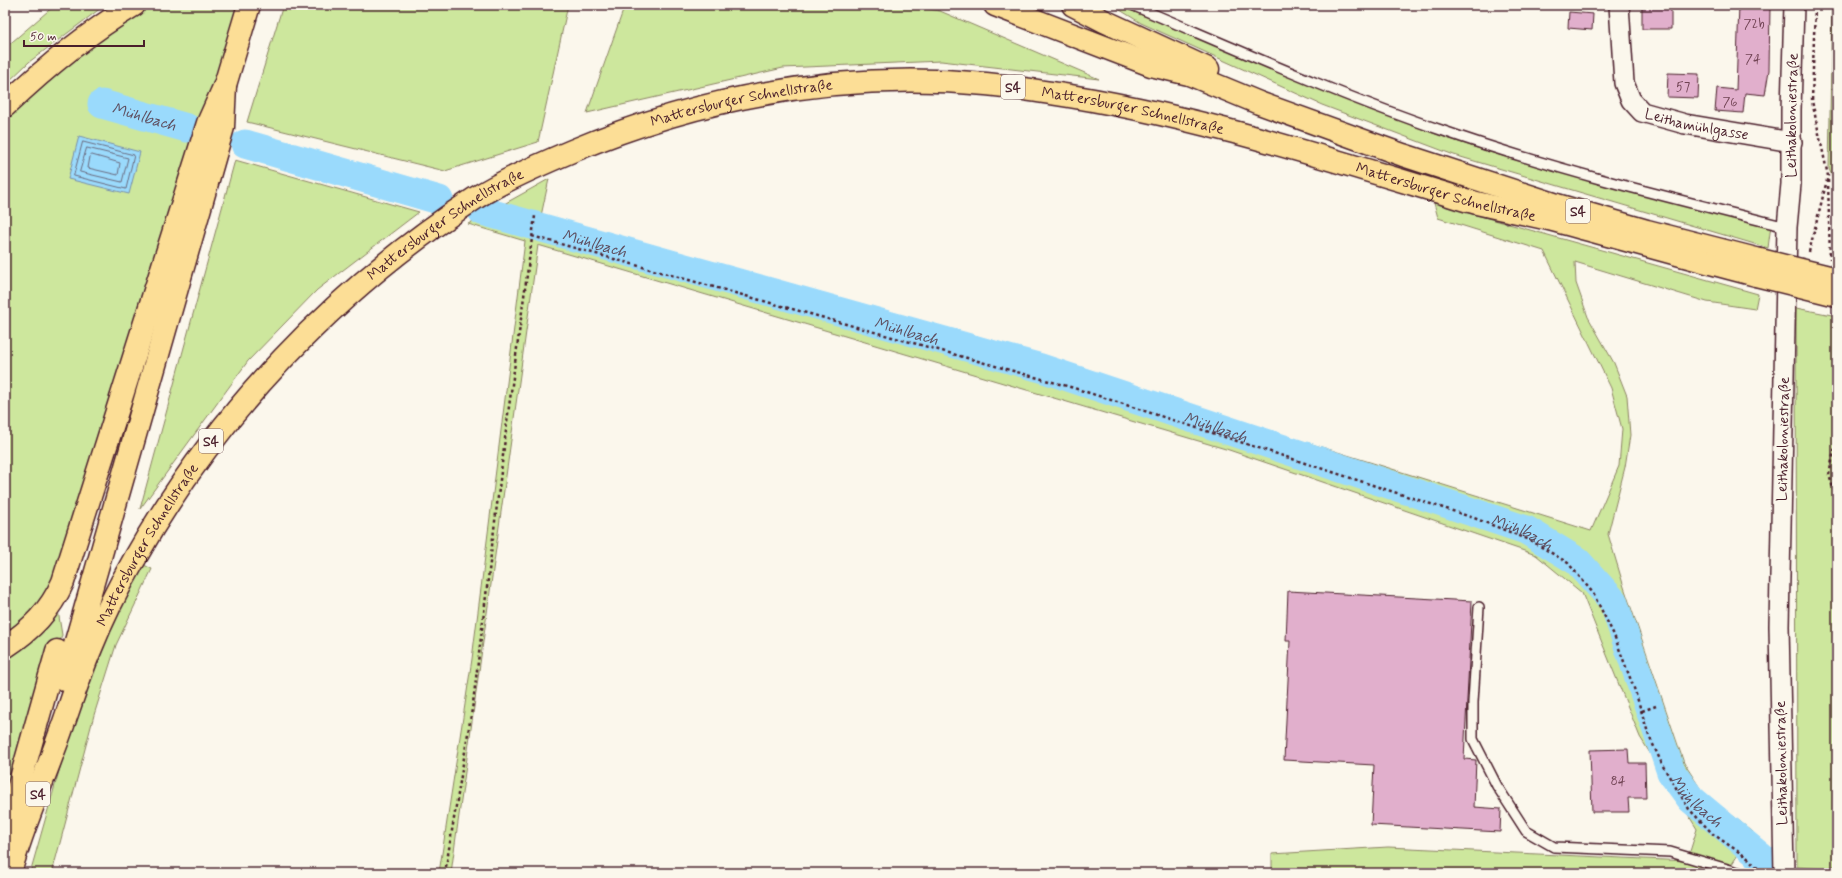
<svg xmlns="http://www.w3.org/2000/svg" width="1842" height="878" font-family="Mynerve,sans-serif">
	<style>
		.green { fill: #cde79d; stroke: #8c8364 }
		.water { fill: #9adafc; stroke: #7a8fa8 }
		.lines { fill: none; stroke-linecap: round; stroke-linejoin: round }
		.shore { stroke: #6a6a7f; stroke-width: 1 }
		.river { stroke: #9adafc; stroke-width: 29 }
		.building { fill: #e1afcc; stroke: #4a1f2b }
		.lane-casing { stroke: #4a1f2b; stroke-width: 12 }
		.street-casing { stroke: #4a1f2b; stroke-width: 22 }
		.highway-casing { stroke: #4a1f2b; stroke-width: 25 }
		.path { stroke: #4a1f2b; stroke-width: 2.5; stroke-dasharray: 3 3; stroke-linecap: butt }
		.lane { stroke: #fbf7ec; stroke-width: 9 }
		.street { stroke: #fbf7ec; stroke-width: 19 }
		.highway { stroke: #fcde96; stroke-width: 22 }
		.highway-bridge-casing { stroke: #4a1f2b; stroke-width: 25; stroke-linecap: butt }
		.highway-bridge { stroke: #fcde96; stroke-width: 22 }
		.labels { text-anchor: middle; stroke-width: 4; stroke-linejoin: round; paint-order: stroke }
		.number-label { font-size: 13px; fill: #704353 }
		.shield { fill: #fbf7ec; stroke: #7f6065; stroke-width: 1 }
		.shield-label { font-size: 14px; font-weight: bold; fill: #4a1f2b }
		.street-label { font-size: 15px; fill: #4a1f2b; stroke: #fbf7ec }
		.water-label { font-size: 16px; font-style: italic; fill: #5e4e5f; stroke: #fbf7ec }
	</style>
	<rect width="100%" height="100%" fill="#fbf7ec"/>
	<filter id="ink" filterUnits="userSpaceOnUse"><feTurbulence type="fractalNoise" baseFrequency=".025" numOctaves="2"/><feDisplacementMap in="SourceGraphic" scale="8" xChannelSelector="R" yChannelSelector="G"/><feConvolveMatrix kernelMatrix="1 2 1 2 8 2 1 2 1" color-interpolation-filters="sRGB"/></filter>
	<g filter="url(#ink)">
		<path class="green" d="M55,5H105L29,62L5,85V48Z
			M134,5H249L56,598L62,635L5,835V106Z
			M283,5H568L538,142L445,171L247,122Z
			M625,5H908L940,11L1099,79L941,61L783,68L587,113Z
			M1112,5H1118C1223,49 1327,94 1433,133C1543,172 1657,198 1771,225L1768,248L1454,155L1322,105L1141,23Z
			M1832,5H1837V187L1829,169Z
			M235,160L419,212L317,290L248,361L140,509Z
			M549,179L541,216L1145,392L1591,531L1619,466L1622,429L1611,388L1544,251L1438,218L1434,203L1758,294L1755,309L1707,302L1575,262L1576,283L1588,317L1614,363L1627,396L1630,435L1625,467L1608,534L1624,587L1684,763L1702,791L1753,832L1726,873H1272V854L1388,847L1687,861L1697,829L1640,737L1582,593L1536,555L1229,450L538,245L451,873H439L472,659L525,241L468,224Z
			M1796,308L1837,316V865L1825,869L1797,867Z
			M142,564L152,569L116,645L94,715L52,873H30L77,708L103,638Z"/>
		<path class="water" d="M79,136L140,152L129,194L68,179Z"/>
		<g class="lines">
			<path class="shore" d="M83,142L134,155L126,189L74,176Z
				M87,148L128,158L122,182L80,172Z
				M92,155L120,163L118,175L88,168L90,157Z"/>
			<g class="river">
				<path id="s1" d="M102,104L187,128"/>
				<path d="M245,144L439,200"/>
				<path id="s2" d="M482,211L1041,368L1526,530L1577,561L1613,601L1671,772L1691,799L1762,858L1773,872"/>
			</g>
		</g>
		<path class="building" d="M1642,5H1671V29H1642Z
			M1739,5H1770L1769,70L1765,95L1745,93L1743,113L1715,111L1717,88L1736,90Z
			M1569,12L1593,14L1592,30L1568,28Z
			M1668,73L1699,74L1698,98L1667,97Z
			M1288,591L1472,601L1464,759L1476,760L1474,807L1501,809L1500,832L1371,825L1374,765L1284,760L1290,641H1286Z
			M1628,749L1629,763H1645L1646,798H1628L1629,812H1592L1590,750Z"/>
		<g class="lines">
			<g class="lane-casing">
				<path id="lane" d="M1132,5C1234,48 1336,94 1441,130C1555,170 1671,198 1787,227
					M1479,607L1473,702V739L1497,786L1526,831L1554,847L1670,852L1741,873"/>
			</g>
			<g class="street-casing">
				<g id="street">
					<path id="s3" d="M1619,5L1624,83L1631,100L1642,112L1685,124L1792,142"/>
					<path id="s4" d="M1784,873L1779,626L1787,227L1791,184V110L1794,5"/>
				</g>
			</g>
			<g class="highway-casing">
				<g id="highway">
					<path d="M995,5L1151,65L1189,74L1259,103L1403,155L1557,205L1647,231L1756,259"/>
					<path d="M1073,5L1104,21L1208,69"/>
					<path d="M5,106C45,68 87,33 134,5"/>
					<path d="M5,647C31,630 50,611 63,582L208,123L225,85L249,5"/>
					<path d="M65,680L223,127L225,85"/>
					<path d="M5,835L57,651"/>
					<path id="s5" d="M10,873C21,831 39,791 54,750C67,716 77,681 91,648C103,618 118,588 134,560C216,414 334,291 474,199C502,181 541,164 572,151C703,96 843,71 986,84C1008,86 1029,90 1051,93C1191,114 1326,158 1462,199C1493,208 1525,213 1557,221C1623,239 1690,258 1756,275"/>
				</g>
			</g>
			<path class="path" d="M1828,180L1830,259
				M532,236L1074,388L1474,518L1530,540L1568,563L1593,593L1614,635L1635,691L1649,736L1664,768L1689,809L1713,834L1749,859L1762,873
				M1809,252L1828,176L1812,101L1815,5
				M1834,312L1837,337
				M1837,437L1829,475L1837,500
				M1642,711L1656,706
				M445,873L473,703L508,414L535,216"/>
			<use href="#lane" class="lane"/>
			<use href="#street" class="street"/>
			<use href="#highway" class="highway"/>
			<g class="highway-bridge-casing">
				<path id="highway-bridge" d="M1756,259L1837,279
					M1756,275L1837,295"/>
			</g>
			<use href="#highway-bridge" class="highway-bridge"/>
		</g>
	</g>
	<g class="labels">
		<g class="number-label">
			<text x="1754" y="28">72b</text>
			<text x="1753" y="63">74</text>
			<text x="1683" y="91">57</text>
			<text x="1730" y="106">76</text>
			<text x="1618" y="785">84</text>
		</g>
		<g class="shield">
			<rect x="1001" y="75" width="24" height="24" rx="3"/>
			<rect x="1566" y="199" width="24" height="24" rx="3"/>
			<rect x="199" y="429" width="24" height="24" rx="3"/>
			<rect x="26" y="782" width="24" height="24" rx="3"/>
		</g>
		<g class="shield-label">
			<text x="1013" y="92">S4</text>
			<text x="1578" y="216">S4</text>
			<text x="211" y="446">S4</text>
			<text x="38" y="799">S4</text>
		</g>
		<g class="street-label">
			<text dy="5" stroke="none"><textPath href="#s5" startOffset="1124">Mattersburger Schnellstraße</textPath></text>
			<text dy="5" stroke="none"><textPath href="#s5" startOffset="1520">Mattersburger Schnellstraße</textPath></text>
			<text dy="5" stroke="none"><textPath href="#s4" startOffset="758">Leithakoloniestraße</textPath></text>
			<text dy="5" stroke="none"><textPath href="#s3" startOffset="169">Leithamühlgasse</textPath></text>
			<text dy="5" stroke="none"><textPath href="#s5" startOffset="1844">Mattersburger Schnellstraße</textPath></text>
			<text dy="5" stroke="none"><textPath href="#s5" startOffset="800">Mattersburger Schnellstraße</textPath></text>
			<text dy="5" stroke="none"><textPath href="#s4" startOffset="434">Leithakoloniestraße</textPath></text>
			<text dy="5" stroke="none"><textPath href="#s5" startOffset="357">Mattersburger Schnellstraße</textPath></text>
			<text transform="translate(1781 763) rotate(-91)" y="5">Leithakoloniestraße</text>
		</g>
		<g class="water-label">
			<text dy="6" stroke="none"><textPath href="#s1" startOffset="44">Mühlbach</textPath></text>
			<text dy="6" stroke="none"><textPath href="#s2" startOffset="117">Mühlbach</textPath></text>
			<text dy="6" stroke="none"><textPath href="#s2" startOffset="441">Mühlbach</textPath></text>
			<text dy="6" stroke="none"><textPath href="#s2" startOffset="765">Mühlbach</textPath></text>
			<text dy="6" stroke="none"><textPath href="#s2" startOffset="1089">Mühlbach</textPath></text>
			<text dy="6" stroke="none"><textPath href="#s2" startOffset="1425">Mühlbach</textPath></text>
		</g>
	</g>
	<rect width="1842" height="878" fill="none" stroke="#fbf7ec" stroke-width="20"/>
	<rect x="10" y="10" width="1822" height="858" fill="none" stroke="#4a1f2b" stroke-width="1.5" filter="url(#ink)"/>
	<path d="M24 40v6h120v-6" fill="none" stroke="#4a1f2b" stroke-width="2"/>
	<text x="30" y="40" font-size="12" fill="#4a1f2b" stroke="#fbf7ec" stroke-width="3" paint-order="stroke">50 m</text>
</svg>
